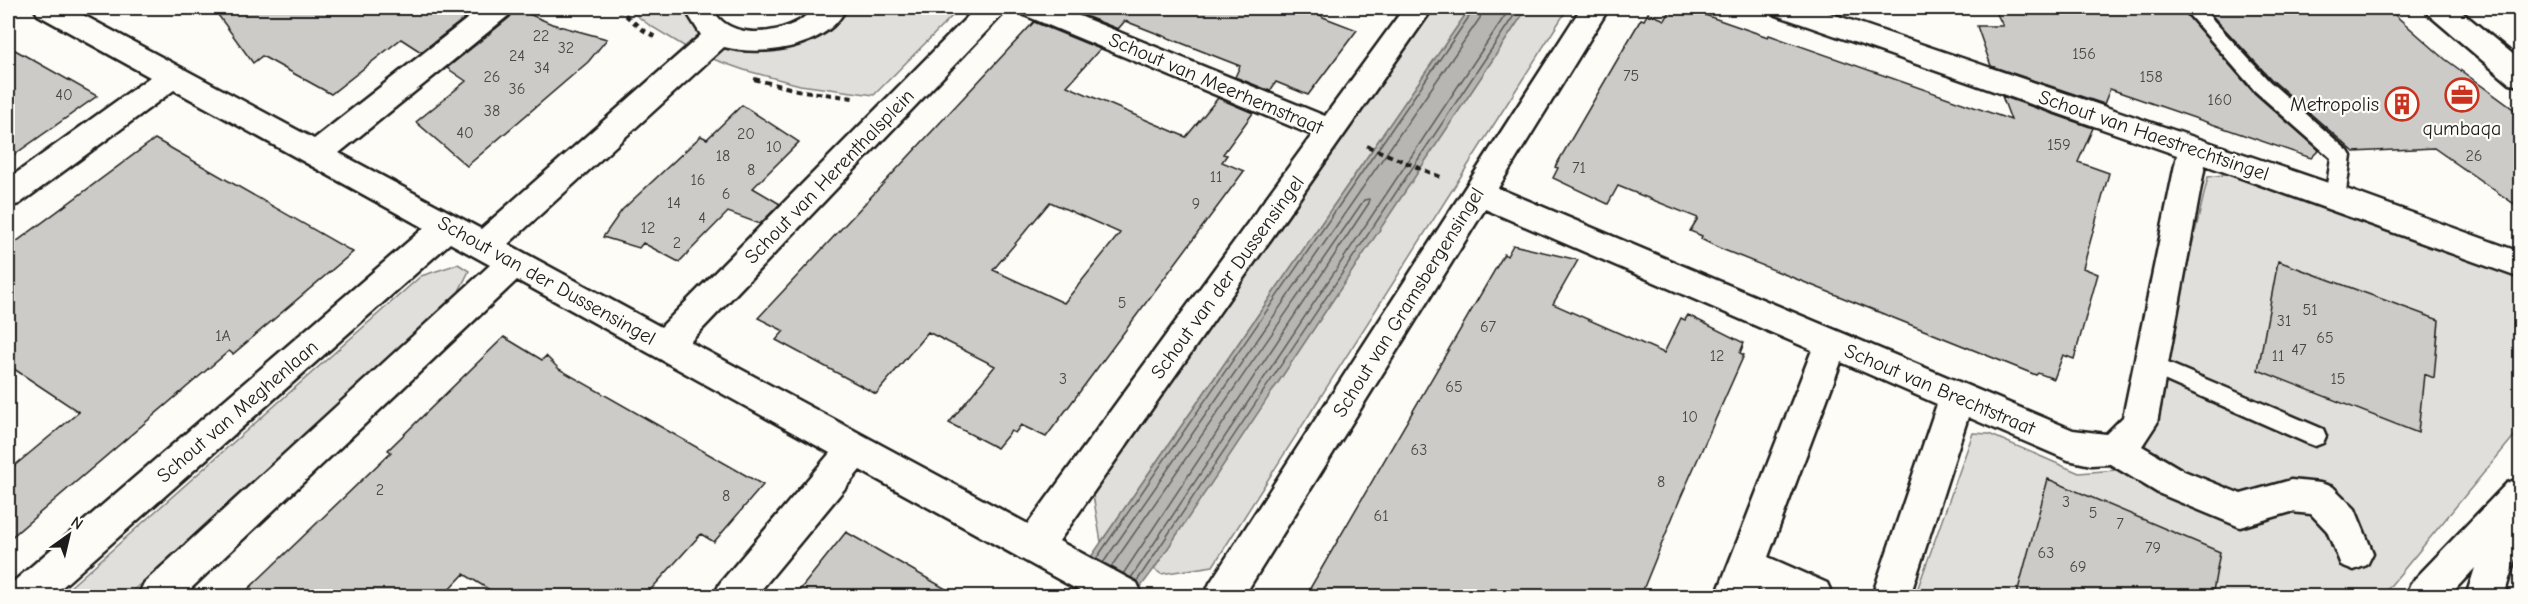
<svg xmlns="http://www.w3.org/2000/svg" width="2528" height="604" font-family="'Comic Neue',sans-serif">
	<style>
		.green { fill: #e0dfdb; stroke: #7e7e7c; stroke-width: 1.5 }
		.water { fill: #b7b6b2; stroke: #797876; stroke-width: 1.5 }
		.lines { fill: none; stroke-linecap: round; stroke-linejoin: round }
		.shore { stroke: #5a5a58; stroke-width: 1.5 }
		.building { fill: #cccbc8; stroke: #1c1c1c; stroke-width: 1.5; fill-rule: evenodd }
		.lane-casing { stroke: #1c1c1c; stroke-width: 5 }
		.street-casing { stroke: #1c1c1c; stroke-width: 5 }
		.path { stroke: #1c1c1c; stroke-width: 4; stroke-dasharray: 6 4.5; stroke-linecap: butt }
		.lane { fill: #fdfcf7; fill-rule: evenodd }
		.street { fill: #fdfcf7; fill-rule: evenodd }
		.labels { text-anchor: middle; stroke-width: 4.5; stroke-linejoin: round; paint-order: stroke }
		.number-label { font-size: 16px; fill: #484847 }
		.street-label { font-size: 20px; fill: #1c1c1c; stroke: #fdfcf7 }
		.poi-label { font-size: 20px; fill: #1c1c1c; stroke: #fdfcf7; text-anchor: end }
	</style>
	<rect width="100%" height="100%" fill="#fdfcf7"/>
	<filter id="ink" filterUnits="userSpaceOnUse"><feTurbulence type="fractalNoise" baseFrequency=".0167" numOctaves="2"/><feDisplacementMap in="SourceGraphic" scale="12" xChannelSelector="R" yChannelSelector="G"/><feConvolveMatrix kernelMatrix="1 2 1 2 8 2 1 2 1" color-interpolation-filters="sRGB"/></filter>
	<g filter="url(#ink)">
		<path class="green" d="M627,8H698L704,22L713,30L689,49L649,25Z
			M832,8H960L874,95L800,85L744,70L704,56L726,37L753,42Z
			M1434,8H1470L1101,542L1093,495Z
			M1527,8H1568L1213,566L1161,574L1154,569Z
			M2231,174L2520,278V429L2382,596H1915L1973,433L1989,434L2079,473L2140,468L2208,177Z
			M458,264L469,271L455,299L127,596H60L421,276Z"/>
		<path class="water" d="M1470,8H1527L1154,569L1134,596H1064Z"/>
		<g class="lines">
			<path class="shore" d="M1096,559L1475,8
				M1103,563L1480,18L1482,8
				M1111,567L1364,200L1369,199V203L1123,574
				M1131,578L1510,8
				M1137,581L1519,8"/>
		</g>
		<path class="building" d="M213,8H478L421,52L401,39L331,94L262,56L253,63Z
			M515,8L552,24L607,39L588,62L467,166L416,122L466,81L447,68L510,17Z
			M1065,8H1312L1323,17L1357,30L1308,95L1276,82L1270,91L1235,77L1240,66L1125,21L1118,29Z
			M1672,8H1685L1768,37L1769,35L2011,120L2002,96L2093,128L2078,162L2109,173L2083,268L2098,274L2074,359L2063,355L2054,379L2038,373L2036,375L1719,248L1701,239L1702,236L1690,231L1698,218L1618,186L1608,204L1553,178L1558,168L1555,167L1641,19L1644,20L1648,13L1665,20Z
			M1994,8H2181L2253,92L2319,150L2311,158L2110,89L2104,104L1991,66L1977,26H2003Z
			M2205,8H2387L2445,59L2520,114V208L2434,148L2354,152L2271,79Z
			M1034,22L1100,49L1067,86L1186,137L1218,98L1253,113L1223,154L1227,155L1222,162L1244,171L1046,437L1021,425L1015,433L1011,431L997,448L949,423L995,366L928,332L876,394L776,340L784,331L758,318ZM1050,202L1120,233L1064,303L993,270Z
			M8,46L97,96L8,159Z
			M742,105L799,142L753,188L780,204L760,224L728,212L679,262L643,243L639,248L603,237L622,210L701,136L707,139Z
			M155,139L353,252L233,354L229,351L8,540V471L79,412L8,365V248Z
			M1513,245L1578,260L1553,304L1664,353L1681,318L1685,320L1688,315L1744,343L1740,353L1744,355L1680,499L1640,597H1305L1504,254L1507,256Z
			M2278,261L2439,320L2434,378L2424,374L2418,433L2258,370Z
			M504,337L542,360L546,356L559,369L763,485L714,542L701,534L644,597H501L464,574L442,597H240L391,452L388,450Z
			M2048,479L2220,552L2212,597H2016Z
			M846,532L960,597H794Z"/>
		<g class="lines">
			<g class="lane-casing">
				<path id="lane" d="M2183,8H2202L2269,81L2348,151L2351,156L2345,198L2342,203L2335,206L2328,203L2325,198L2331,158L2255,91Z
					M2149,355L2323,429L2326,436L2323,443L2315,446L2307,443L2141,370L2138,364L2141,358Z"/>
			</g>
			<g class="street-casing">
				<path id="street" d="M34,8H70L314,139L481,8H513L509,15L339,153L481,229L701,35L684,8H712C727,39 772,36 799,21C805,17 812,9 818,8C826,5 837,8 846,8C828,48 762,57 724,47L508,244L661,327L976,8H1006L1002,15L690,342L1028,524L1312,135L1024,15L1020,8H1060L1325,116L1404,8H1433L1059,541L1137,583L1143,596H1089L860,470L756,596H714L720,583L830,453L517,280L183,596H138L144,583L490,265L450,243L52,596H8L12,583L424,228L174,90L19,204L8,207V179L150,77L38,15Z
					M1581,8H1609L1498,188L2073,430L2106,434L2123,417L2177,155L1776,15L1772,8H1815L2346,189L2520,252V278L2205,165L2157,423L2142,446L2184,471L2241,494L2291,480L2320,483L2333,487L2355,509L2373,553L2367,565L2354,570L2341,565L2327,531L2311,514L2291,512L2240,527L2158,493L2110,464L2091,465L2068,460L1968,417L1910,596H1872L1937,404L1841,362L1768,557L1827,583L1833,596H1774L1757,589L1754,596H1716L1812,350L1485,209L1244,596H1204L1210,583Z
					M2425,8H2457L2520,60V86L2510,84L2429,15Z
					M2520,478V542L2504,596H2466L2475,568L2449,596H2405L2411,583L2507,483Z"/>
			</g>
			<path class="path" d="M617,8L643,30L659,39
				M2513,8L2520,13
				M754,79L797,90L853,98
				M1367,146L1443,178"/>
			<use href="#lane" class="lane"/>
			<use href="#street" class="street"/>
		</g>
	</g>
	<defs>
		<g id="office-ring" transform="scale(1.725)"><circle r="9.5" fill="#fdfcf7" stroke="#c8321e" stroke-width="1.5"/><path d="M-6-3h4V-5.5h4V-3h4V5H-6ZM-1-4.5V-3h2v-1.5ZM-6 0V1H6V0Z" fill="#c8321e"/></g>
		<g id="building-ring" transform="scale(1.725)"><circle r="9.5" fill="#fdfcf7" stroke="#c8321e" stroke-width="1.5"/><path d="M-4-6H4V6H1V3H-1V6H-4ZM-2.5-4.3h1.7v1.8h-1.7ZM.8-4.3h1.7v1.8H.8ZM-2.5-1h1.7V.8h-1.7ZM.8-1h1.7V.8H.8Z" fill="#c8321e"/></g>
	</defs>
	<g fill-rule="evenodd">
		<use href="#office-ring" x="2462" y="95"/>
		<use href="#building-ring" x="2402" y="104"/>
	</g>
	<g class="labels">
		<g class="number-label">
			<text x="541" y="41">22</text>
			<text x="566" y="53">32</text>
			<text x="2084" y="59">156</text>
			<text x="517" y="61">24</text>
			<text x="542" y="73">34</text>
			<text x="1631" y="81">75</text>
			<text x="492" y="82">26</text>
			<text x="2151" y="82">158</text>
			<text x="517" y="94">36</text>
			<text x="64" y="100">40</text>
			<text x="2220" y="105">160</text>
			<text x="492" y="116">38</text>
			<text x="465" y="138">40</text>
			<text x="746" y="139">20</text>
			<text x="2059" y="150">159</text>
			<text x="774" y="152">10</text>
			<text x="723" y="161">18</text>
			<text x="2474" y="161">26</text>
			<text x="1579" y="173">71</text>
			<text x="751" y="175">8</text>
			<text x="1216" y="182">11</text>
			<text x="698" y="185">16</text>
			<text x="726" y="199">6</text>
			<text x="674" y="208">14</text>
			<text x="1196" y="209">9</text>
			<text x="702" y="223">4</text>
			<text x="648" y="233">12</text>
			<text x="677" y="248">2</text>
			<text x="1122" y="308">5</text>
			<text x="2310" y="315">51</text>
			<text x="2284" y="326">31</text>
			<text x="1488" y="332">67</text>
			<text x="223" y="341">1A</text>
			<text x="2325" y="343">65</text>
			<text x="2299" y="355">47</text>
			<text x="1717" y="361">12</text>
			<text x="2278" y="361">11</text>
			<text x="1063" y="384">3</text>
			<text x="2338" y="384">15</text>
			<text x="1454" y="392">65</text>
			<text x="1690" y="422">10</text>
			<text x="1419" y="455">63</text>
			<text x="1661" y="487">8</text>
			<text x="380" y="495">2</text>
			<text x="726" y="501">8</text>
			<text x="2066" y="507">3</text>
			<text x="2093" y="518">5</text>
			<text x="1381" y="521">61</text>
			<text x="2120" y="529">7</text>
			<text x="2153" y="553">79</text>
			<text x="2046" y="558">63</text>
			<text x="2078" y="572">69</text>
		</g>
		<g class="street-label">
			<text transform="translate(1216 83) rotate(23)" y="7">Schout van Meerhemstraat</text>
			<text transform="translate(2154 135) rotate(19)" y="7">Schout van Haestrechtsingel</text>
			<text transform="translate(829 176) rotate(-46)" y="7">Schout van Herenthalsplein</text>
			<text transform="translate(1227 277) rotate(-54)" y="7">Schout van der Dussensingel</text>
			<text transform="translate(547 280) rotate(29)" y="7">Schout van der Dussensingel</text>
			<text transform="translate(1408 302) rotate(-58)" y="7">Schout van Gramsbergensingel</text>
			<text transform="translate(1940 389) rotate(23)" y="7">Schout van Brechtstraat</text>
			<text transform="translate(237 411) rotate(-41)" y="7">Schout van Meghenlaan</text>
		</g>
		<g class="poi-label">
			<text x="2379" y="111">Metropolis</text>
			<text x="2462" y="135" text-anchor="middle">qumbaqa</text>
		</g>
	</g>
	<rect width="2528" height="604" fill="none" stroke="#fdfcf7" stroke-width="30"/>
	<rect x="15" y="15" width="2498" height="574" fill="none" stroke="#1c1c1c" stroke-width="2" filter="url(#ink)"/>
	<g transform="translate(69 535) rotate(34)" stroke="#fdfcf7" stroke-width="4.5" paint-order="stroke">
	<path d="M0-4.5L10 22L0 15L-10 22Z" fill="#1c1c1c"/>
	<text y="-9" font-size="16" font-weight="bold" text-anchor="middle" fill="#1c1c1c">N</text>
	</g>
</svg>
